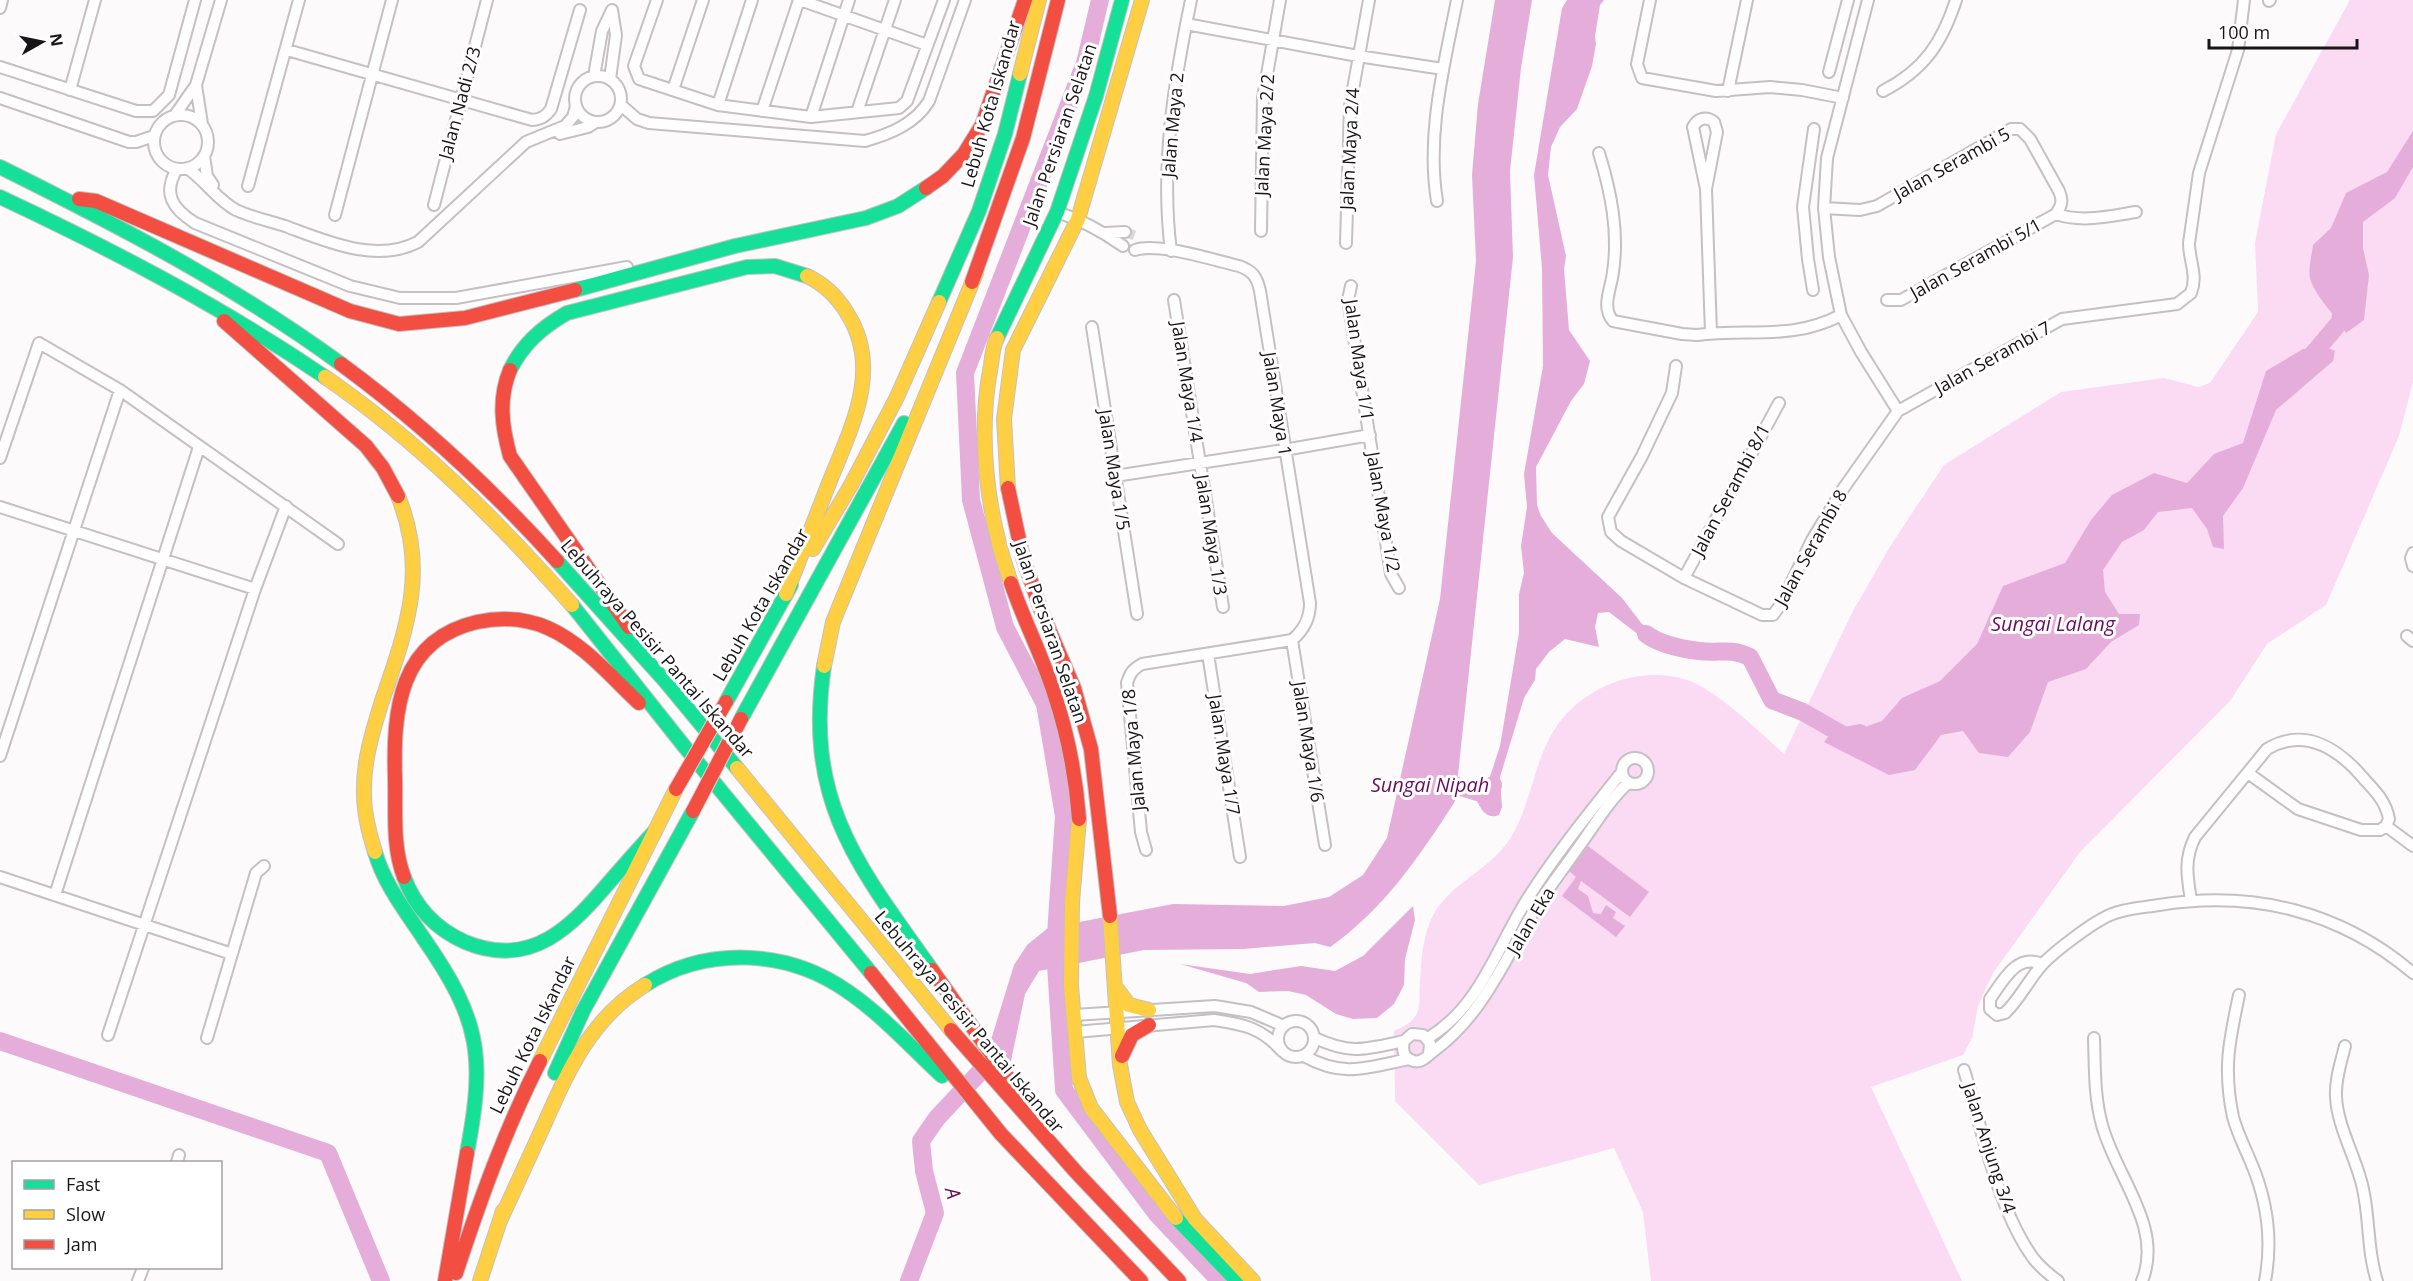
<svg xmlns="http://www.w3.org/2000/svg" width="2413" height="1281" font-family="'Open Sans',sans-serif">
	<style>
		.green { fill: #fadbf3 }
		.water { fill: #e5aeda }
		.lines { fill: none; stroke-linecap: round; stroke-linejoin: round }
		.river { stroke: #e5aeda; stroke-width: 18 }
		.street-tunnel { stroke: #dbd8da; stroke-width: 10; stroke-dasharray: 10 5; stroke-linecap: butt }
		.street-casing { stroke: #c4c0c3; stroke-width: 14 }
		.fast-casing { stroke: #c4c0c3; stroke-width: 16 }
		.slow-casing { stroke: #c4c0c3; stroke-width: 16 }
		.jam-casing { stroke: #c4c0c3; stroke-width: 16 }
		.street { stroke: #fffeff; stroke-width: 10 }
		.fast { stroke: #16e098; stroke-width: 14 }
		.slow { stroke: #ffcf43; stroke-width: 14 }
		.jam { stroke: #f24e42; stroke-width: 14 }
		.jam-bridge-casing { stroke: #d9d8d9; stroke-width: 16; stroke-linecap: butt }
		.jam-bridge { stroke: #f24e42; stroke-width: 14 }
		.labels { text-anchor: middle; stroke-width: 6; stroke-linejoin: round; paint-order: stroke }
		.street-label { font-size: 18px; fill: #181417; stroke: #fff }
		.water-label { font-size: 20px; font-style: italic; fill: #6b0d5f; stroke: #fff }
	</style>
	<rect width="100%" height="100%" fill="#fdfafc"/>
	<path class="green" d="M2350,0H2413V382L2399,436L2326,605L2267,644L2230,701L2080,852L1993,973L1978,1006L1972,1038L1963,1055L1871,1087L1962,1281H1651L1643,1212L1614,1148L1479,1185L1395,1101L1394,1031C1402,1027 1411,1024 1416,1015C1421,1007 1419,994 1420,984C1421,963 1422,942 1430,922C1445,884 1491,871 1511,837C1531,805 1533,765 1553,732C1579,688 1638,664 1687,680C1717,690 1761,733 1784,754L1853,611L1891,545L1944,465L2061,392L2164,378L2198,387L2210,383L2258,312L2255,243L2276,134Z"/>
	<path class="water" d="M1495,0H1532L1521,68L1510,171L1513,257L1458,775L1460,788L1454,803C1419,857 1383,910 1330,947L1315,943L1243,949L1144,950L1039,971L1025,994L1011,1061L1006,1065L990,1043L1014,965L1027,945L1048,928L1173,904L1284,906L1329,897L1363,875L1387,838L1440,599L1476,261L1472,175L1478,104Z
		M1567,0H1604L1600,5L1595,36L1596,44L1592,66L1577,109L1560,127L1551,147L1548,175L1566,256L1564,269L1569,330L1590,361L1584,384L1571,401L1536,467L1537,505L1541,516L1552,533L1622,598L1642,624L1667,643L1648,642L1609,612L1598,613L1595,627L1599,647L1565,639L1549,652L1536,669L1535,680L1524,698L1500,777L1502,807L1499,815C1486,820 1481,809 1476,799L1480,788L1487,786L1500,746L1519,633V594L1524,573L1521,546L1527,507L1524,474L1543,366L1542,268L1534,175L1562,8Z
		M2413,131V167L2395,198L2363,222V248L2369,275L2364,320L2346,333C2337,317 2314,295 2310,278C2308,269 2312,254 2313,245L2331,228L2346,193L2387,172Z
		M2328,348L2335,351L2333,361L2276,410L2243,488L2223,516L2224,549L2213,547L2207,529L2192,508L2158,512L2144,530L2122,542L2103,570L2105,592L2119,614H2140L2139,625L2111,642L2086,669L2048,682L2030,732L2008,757L1979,753L1963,731L1941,735L1915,770L1889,775L1824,742L1832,732L1853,731L1882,721L1902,698L1940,681L1977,644L2003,586L2065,563L2091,520L2112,495L2154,473L2187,483L2214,454L2243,443L2266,371L2303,349Z
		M1588,846L1649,892L1630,917L1581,881L1578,889L1588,896L1593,913L1601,914L1606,905L1616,912L1613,918L1625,926L1616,937L1562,896L1576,877L1569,871Z
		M1413,906L1415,920L1405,959L1404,985L1394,1004L1377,1018L1353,1019L1336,1014L1306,995L1288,991L1259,992L1246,983L1180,964L1250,974L1301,966L1335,971L1363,956Z"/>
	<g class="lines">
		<path class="river" d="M1100,0L1085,63L965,373L971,500L1005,627L1045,704L1064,816L1055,949L1064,1090L1157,1214L1220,1281
			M2302,367L2340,322L2343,298
			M1646,634C1659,644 1683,649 1699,651C1721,654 1727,647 1750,657L1772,700L1803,712L1845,736L1860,733
			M1438,780L1490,796L1493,785
			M0,1041L328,1153L381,1281
			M909,1281L935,1213L924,1171L921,1141L937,1118L995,1056"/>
		<path class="street-tunnel" d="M1125,232L1139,237"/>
		<g class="street-casing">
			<path id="street" d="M657,0L634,66L639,79L718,105L811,117L899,108L907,101L944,0
				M800,0L927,45
				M1650,0L1637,64L1642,78L1716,91L1770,87L1802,90L1843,98
				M1868,0L1827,158L1824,208L1829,257L1841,315L1861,352L1898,411
				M2269,1L2270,0
				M0,8L2,0
				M1186,24L1358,56L1443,69
				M287,50L532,120C542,119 546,116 551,109L580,10
				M0,67L136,111H153L169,95L195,0
				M1829,72L1848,0
				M594,76L602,31L612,10L616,35L610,79
				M575 99a23 23 0 1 1 46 0a23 23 0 1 1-46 0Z
				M196,85L202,124
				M70,90L95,0
				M673,90L703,0
				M1728,91L1747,0
				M1883,91C1924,70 1942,43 1956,0
				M0,98L129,142H136L154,136
				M621,105L637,119L649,123L865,141C890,134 915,124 929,101L965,0
				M718,105L752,0
				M762,111L799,0
				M857,112L895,0
				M154 142a27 27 0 1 1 54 0a27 27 0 1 1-54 0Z
				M175,115L196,85L221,0
				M811,117L849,0
				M560,134L588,127L596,122
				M1599,153C1611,192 1619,232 1613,272C1611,289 1601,307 1613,321L1682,334L1697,335C1749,328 1792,341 1841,315
				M204,156L207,176L213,185
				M187,168C205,180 217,200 236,210C251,217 269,221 285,226C326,241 376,264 418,242L526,142L565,126L573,117L576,106
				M177,169C162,194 173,209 195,223L350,286L400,298H456L627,267
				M248,186L299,0
				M1706,189L1717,132L1714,122C1706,116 1698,118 1693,127L1706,189L1711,333
				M1437,201C1426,134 1444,66 1457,0
				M434,205L487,0
				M1824,208L1860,210L1877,206L2011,129H2020L2030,139L2059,191C2063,200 2062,205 2056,214L1901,300H1887
				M1057,212C1082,220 1102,231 1123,246
				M2056,214C2082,223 2109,216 2136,212
				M335,215L392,0
				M1261,231L1263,98L1280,0
				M1105,233L1125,232
				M1346,243L1350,106L1369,0
				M1135,250C1158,242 1213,260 1239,266C1253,271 1257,277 1260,291L1310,603C1310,619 1304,630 1292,640L1142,664C1133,669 1130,673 1127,683L1141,832L1146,850
				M1171,251C1160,167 1174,82 1191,0
				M1351,286L1348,300L1391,574L1399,588
				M1813,290L1808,259L1803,207L1814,129
				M1174,300L1223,607
				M1092,327L1137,614
				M1676,366L1672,393L1642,456L1608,517L1611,532L1621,541L1684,578L1762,615H1773L1781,604L1812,540L1843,489L1898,411L2062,319L2177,304L2191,293C2198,275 2189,261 2189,243L2199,173L2238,50L2244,0
				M0,458L39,343L120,390L338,544
				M1115,476L1284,450L1370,435
				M0,507L255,589
				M2413,553L2411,558L2413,566
				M1684,578L1779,403
				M2407,636L2413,641
				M1292,640L1325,845
				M1208,654L1240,857
				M0,756L120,390
				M1622 771a13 13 0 1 1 26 0a13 13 0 1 1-26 0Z
				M2386,826L2413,846
				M0,877L232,954
				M55,895L199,447
				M2191,900C2187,876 2184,859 2195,837L2267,749C2306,726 2340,750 2365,780C2376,792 2386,802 2389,819L2386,826L2380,830H2361L2298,809L2248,773
				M2042,964C2016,953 2003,981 1990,999V1009L1997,1015L2005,1013C2019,1000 2028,981 2041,966C2051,954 2087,927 2102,919C2118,909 2140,908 2159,905C2253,890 2340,911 2413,973
				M2239,995C2229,1042 2223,1069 2233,1117C2237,1132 2244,1146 2250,1160C2267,1199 2273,1239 2265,1281
				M1074,1015L1215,1006L1251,1012L1284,1026
				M1278 1039a18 18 0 1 1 36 0a18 18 0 1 1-36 0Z
				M1075,1032L1214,1020C1243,1024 1262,1028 1282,1051
				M108,1035L255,589L286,506
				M207,1038L256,873L264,866
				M1315,1038C1351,1055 1366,1049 1404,1041
				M1428,1038C1481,1006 1496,948 1528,898C1555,855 1589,813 1621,773
				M2094,1038C2095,1067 2094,1096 2102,1125C2116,1177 2164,1227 2142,1281
				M2345,1046C2341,1062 2335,1080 2336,1096C2337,1127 2357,1159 2363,1189C2370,1220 2367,1251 2377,1281
				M1429,1054L1430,1043L1423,1035L1412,1034L1404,1041C1402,1049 1403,1057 1411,1060C1421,1065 1427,1056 1435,1050C1486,1012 1507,953 1540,901C1554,881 1569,861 1583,841C1597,821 1610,800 1628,783
				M1304,1056C1344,1078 1366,1068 1409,1059
				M1964,1070C1981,1126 1997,1204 2029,1252C2036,1264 2047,1273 2058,1281
				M177,1162L179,1155
				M138,1281L143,1268"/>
		</g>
		<g class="fast-casing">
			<path id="fast" d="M0,167C119,226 233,285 341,364
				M0,197C113,250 222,307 325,377
				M575,290L735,246L866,218L898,206L926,188
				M939,302L979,211L1005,134L1020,74
				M997,338L1057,212L1096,96L1122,0
				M510,370C523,344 541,328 567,313L747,267L775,266L807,276
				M557,561L665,681L737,768
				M572,605L684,746L871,973
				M824,666C804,802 858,866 932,970
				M726,702L791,585
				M741,719L904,423
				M375,852C384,884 406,912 424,939C481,1021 485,1057 467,1153
				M404,877C415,907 436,929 465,942C532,970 572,926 612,879C626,863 640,847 655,831
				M645,985C707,946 787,949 847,991C882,1015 911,1047 942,1076
				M555,1073L583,1011L693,811
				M1176,1218L1237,1281"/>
		</g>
		<g class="slow-casing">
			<path id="slow" d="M1020,74L1039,0
				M997,338C993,346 992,356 991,365C977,436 987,515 1011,583
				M325,377C418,441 498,521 572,605
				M1008,488L1004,419L1013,350L1078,219L1142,0
				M813,549L851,485L897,397L939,302
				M786,594C800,557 815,520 829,483C851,428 883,369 847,313C838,298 824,284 807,276
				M824,666L833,622L976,273
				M737,768L951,1030
				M1079,819L1072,902L1071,986L1079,1078L1091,1108L1176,1218
				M375,852C369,833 364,814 364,794C363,763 372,733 381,704C406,630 429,572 398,496
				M1110,916L1120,1065L1127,1102L1140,1130L1195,1219L1253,1281
				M1117,989L1129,1005L1149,1010
				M540,1061L676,789
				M499,1223C514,1191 528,1159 543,1127C568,1071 590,1019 645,985
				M480,1281L503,1211"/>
		</g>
		<g class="jam-casing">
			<path id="jam" d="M926,188L943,176L964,154L982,125L1025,0
				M79,199L96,201L350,311L399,324L465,318L575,290
				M972,282L1023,138L1058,0
				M224,321L366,446L383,468L398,496
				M341,364C420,422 491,488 557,561
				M510,370C498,399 502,427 510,456L629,627
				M1008,488L1023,558L1042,613L1074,688L1091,749L1110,916
				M1011,583C1024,621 1043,657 1055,696C1068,736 1076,777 1079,819
				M404,877C392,846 396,811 395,778C393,710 399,640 477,622C501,617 525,618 548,628C584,644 611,677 639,703
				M932,970L1026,1103
				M871,973L1001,1134L1141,1281
				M951,1030L1076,1172L1179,1281
				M1122,1056L1132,1035L1149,1025
				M456,1273C480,1200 505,1130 540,1061
				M445,1281L467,1153"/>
		</g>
		<use href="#street" class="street"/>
		<use href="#fast" class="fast"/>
		<use href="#slow" class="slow"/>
		<use href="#jam" class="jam"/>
		<g class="jam-bridge-casing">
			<path id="jam-bridge" d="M676,789L726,702
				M693,811L741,719"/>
		</g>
		<use href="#jam-bridge" class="jam-bridge"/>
	</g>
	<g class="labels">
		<g class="street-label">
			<text transform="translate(460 103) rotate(-75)" y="6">Jalan Nadi 2/3</text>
			<text transform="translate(991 104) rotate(-74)" y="6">Lebuh Kota Iskandar</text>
			<text transform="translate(1173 125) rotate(-85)" y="6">Jalan Maya 2</text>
			<text transform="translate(1060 135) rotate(-71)" y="6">Jalan Persiaran Selatan</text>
			<text transform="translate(1265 135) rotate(-87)" y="6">Jalan Maya 2/2</text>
			<text transform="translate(1350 149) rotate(-87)" y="6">Jalan Maya 2/4</text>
			<text transform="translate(1952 164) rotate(-29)" y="6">Jalan Serambi 5</text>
			<text transform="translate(1976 259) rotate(-29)" y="6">Jalan Serambi 5/1</text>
			<text transform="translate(1993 358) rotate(-29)" y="6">Jalan Serambi 7</text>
			<text transform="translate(1359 360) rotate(82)" y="6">Jalan Maya 1/1</text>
			<text transform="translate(1187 382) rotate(81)" y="6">Jalan Maya 1/4</text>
			<text transform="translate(1277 404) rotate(81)" y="6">Jalan Maya 1</text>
			<text transform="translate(1114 470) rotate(81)" y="6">Jalan Maya 1/5</text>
			<text transform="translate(1731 490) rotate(-62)" y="6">Jalan Serambi 8/1</text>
			<text transform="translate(1383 512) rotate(80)" y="6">Jalan Maya 1/2</text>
			<text transform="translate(1211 535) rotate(81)" y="6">Jalan Maya 1/3</text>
			<text transform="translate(1811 548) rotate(-61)" y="6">Jalan Serambi 8</text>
			<text transform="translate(761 605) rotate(-60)" y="6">Lebuh Kota Iskandar</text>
			<text transform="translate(1050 632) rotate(71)" y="6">Jalan Persiaran Selatan</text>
			<text transform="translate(657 649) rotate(49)" y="6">Lebuhraya Pesisir Pantai Iskandar</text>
			<text transform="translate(1308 742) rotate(81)" y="6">Jalan Maya 1/6</text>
			<text transform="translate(1134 750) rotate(-95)" y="6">Jalan Maya 1/8</text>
			<text transform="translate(1224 755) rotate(81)" y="6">Jalan Maya 1/7</text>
			<text transform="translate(1531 921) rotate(-59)" y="6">Jalan Eka</text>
			<text transform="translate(969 1022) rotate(50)" y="6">Lebuhraya Pesisir Pantai Iskandar</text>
			<text transform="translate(533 1035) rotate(-64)" y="6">Lebuh Kota Iskandar</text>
			<text transform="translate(1989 1148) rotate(72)" y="6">Jalan Anjung 3/4</text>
		</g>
		<g class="water-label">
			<text x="2053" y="631">Sungai Lalang</text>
			<text x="1430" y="792">Sungai Nipah</text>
			<text transform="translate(953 1193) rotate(75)" y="7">A</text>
		</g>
	</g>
	<rect x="12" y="1161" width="210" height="108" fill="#ffffff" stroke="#a3a1a2" stroke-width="1.5"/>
	<rect x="24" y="1180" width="30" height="9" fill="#16e098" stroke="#a3a1a2" stroke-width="1.5"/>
	<text x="66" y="1191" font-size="18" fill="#181417">Fast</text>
	<rect x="24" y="1210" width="30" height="9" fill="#ffcf43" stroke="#a3a1a2" stroke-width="1.5"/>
	<text x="66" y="1221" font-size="18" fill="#181417">Slow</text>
	<rect x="24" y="1240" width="30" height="9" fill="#f24e42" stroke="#a3a1a2" stroke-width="1.5"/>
	<text x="66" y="1251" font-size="18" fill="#181417">Jam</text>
	<g transform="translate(42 42) rotate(81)" stroke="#ffffff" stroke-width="4.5" paint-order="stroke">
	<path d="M0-4.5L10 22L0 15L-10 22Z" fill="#181417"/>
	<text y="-9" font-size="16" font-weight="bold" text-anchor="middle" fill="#181417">N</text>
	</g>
	<path d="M2209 39v9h148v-9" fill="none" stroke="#181417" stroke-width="3"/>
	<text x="2218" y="39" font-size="18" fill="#181417" stroke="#ffffff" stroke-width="4.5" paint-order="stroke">100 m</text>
</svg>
